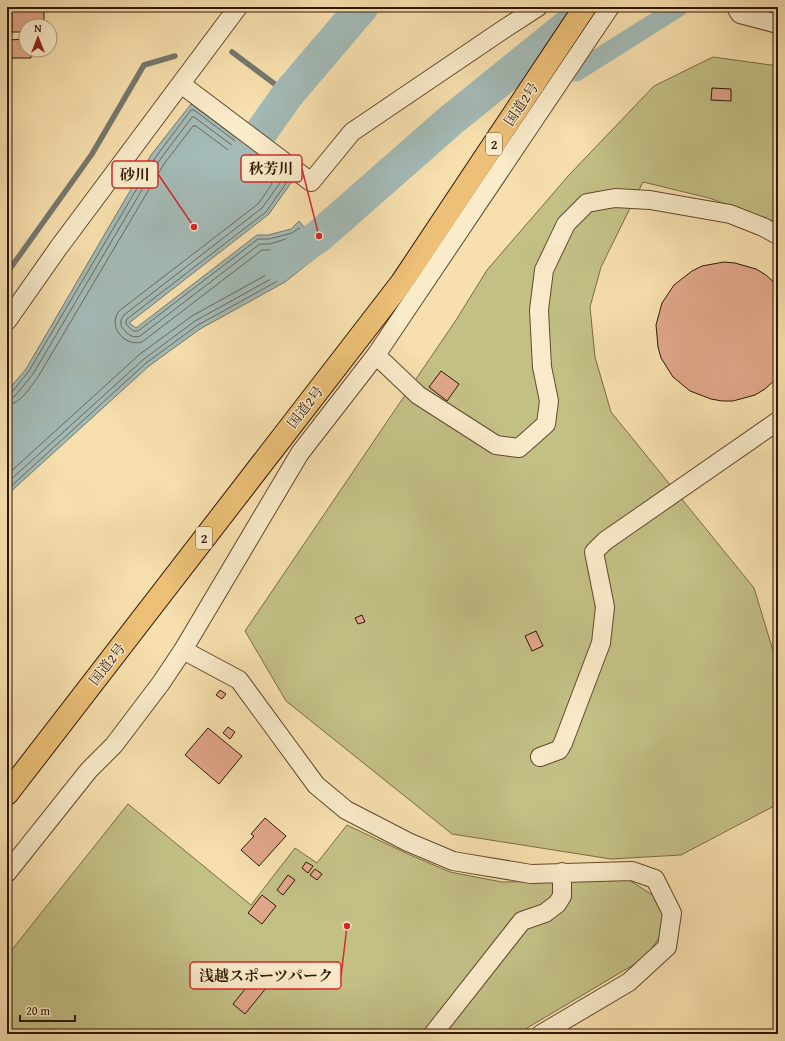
<svg xmlns="http://www.w3.org/2000/svg" width="785" height="1041" font-family="'Gentium Book Plus','Noto Serif JP',serif">
	<style>
		.green { fill: #c3c086; stroke: #7a6c44 }
		.water { fill: #a3bab6; stroke: #75796e }
		.lines { fill: none; stroke-linecap: round; stroke-linejoin: round }
		.shore { stroke: #6a685c; stroke-width: 1 }
		.stream { stroke: #75796e; stroke-width: 5.5 }
		.canal { stroke: #a3bab6; stroke-width: 19 }
		.river { stroke: #a3bab6; stroke-width: 33 }
		.building { fill: #e1a78b; stroke: #301703 }
		.minor-casing { stroke: #62492e; stroke-width: 20 }
		.highway-casing { stroke: #301703; stroke-width: 24 }
		.minor { stroke: #faebca; stroke-width: 18 }
		.highway { stroke: #ecc077; stroke-width: 22 }
		.labels { text-anchor: middle; stroke-width: 3; stroke-linejoin: round; paint-order: stroke }
		.shield { fill: #faebca; stroke: #6d573f; stroke-width: 1 }
		.shield-label { font-size: 13px; font-weight: bold; fill: #301703 }
		.street-label { font-size: 14px; fill: #301703; stroke: #faebca }
		.leader { fill: none; stroke: #d62828; stroke-width: 1.5 }
		.callout-dot { fill: #d62828; stroke: #faebca; stroke-width: 1.5 }
		.callout { fill: #faebca; stroke: #d62828; stroke-width: 1.5 }
		.callout-label { font-size: 15px; text-anchor: middle; font-weight: bold; fill: #301703 }
	</style>
	<rect width="100%" height="100%" fill="#f7e0ae"/>
	<filter id="stains"><feTurbulence type="fractalNoise" baseFrequency=".005" numOctaves="4"/><feColorMatrix values="0 0 0 0 .2 0 0 0 0 .09 0 0 0 0 .02 0 0 0 .5 -.17"/></filter>
	<radialGradient id="worn" r=".72"><stop offset=".6" stop-color="#630" stop-opacity="0"/><stop offset="1" stop-color="#630" stop-opacity=".3"/></radialGradient>
	<path class="green" d="M713,57L778,66V223L709,198L643,182L601,267L590,307L595,357L611,412L754,588L778,667V804L681,855L611,859L452,834L286,701L245,631L456,320L487,270L569,175L654,86Z
		M128,804L251,905L295,848L317,863L347,825L408,854L450,872L502,882L629,880L654,896L664,917L661,935L645,958L517,1034H7V956Z"/>
	<path class="water" d="M191,104L293,180L269,214L129,323L136,328L257,235H268L291,229L299,221L324,251L285,282L200,329L149,366L7,495V391L26,369L151,155Z"/>
	<g class="lines">
		<path class="shore" d="M7,393L12,392L29,371L155,158L191,110H194L287,180V182L266,212L127,319L126,321V324L133,331H138L258,239H269L292,233L299,228L317,249V252L283,278L198,325L146,363L7,490
			M7,399L15,396L33,374L159,161L192,117H194L280,181V183L262,208L124,315L121,320V326C126,333 132,339 140,336L260,244H270L298,235L310,248V251L280,274L195,321L144,359L7,483
			M7,405C21,404 30,387 38,377L164,164L193,126H196L271,182L272,184L258,204L119,311C107,327 125,347 142,342L262,250H271L297,243L302,248V250L277,269L192,316L140,354L7,475"/>
		<path class="stream" d="M232,52L288,94
			M7,273L92,154L144,65L175,56"/>
		<path class="canal" d="M576,72L679,7"/>
		<path class="river" d="M235,169L288,94L362,7
			M278,265L319,236L451,120L585,12"/>
	</g>
	<path class="building" d="M12,11H44V26H26V35H25V32H12Z
		M26,39V50H38L39,55H31V58H11L10,47H8V40Z
		M712,88L731,89V101L711,100Z
		M724,262L735,263L756,269L766,275L778,286V377L765,389L755,395L733,401H722L711,399L690,391L673,377L661,358L658,347L656,325L662,303L674,285L692,271L702,266Z
		M441,371L459,384L447,401L429,387Z
		M362,615L365,622L358,624L355,618Z
		M536,631L543,646L532,651L525,636Z
		M220,690L226,694L222,699L216,695Z
		M228,727L235,732L230,739L223,733Z
		M208,728L242,756L219,784L185,755Z
		M265,818L286,836L259,866L241,850L254,836L251,834Z
		M306,862L313,866L308,873L302,868Z
		M315,869L322,874L317,880L310,875Z
		M288,875L295,880L283,895L277,890Z
		M262,895L276,906L262,924L248,913Z
		M259,972L271,982L245,1014L233,1004Z"/>
	<g class="lines">
		<g class="minor-casing">
			<path id="minor" d="M736,7L740,14L778,24
				M181,84L311,182L352,132L504,29L538,7
				M7,321L59,247L238,7
				M376,355L418,395L496,445L519,448L546,424L549,401L542,367L539,310L544,270L566,224L587,203L615,198L650,200L730,214L763,227L778,235
				M183,650L239,680L316,785L346,810L408,842L453,861L531,874L632,871L655,879L672,913L667,947L629,982L541,1034
				M540,757L559,750L563,743L601,643L605,607L594,552L605,541L778,421
				M7,873L89,770L114,745L161,683L183,650L300,453L376,355L610,7
				M433,1034L522,921L545,913L557,904L562,896V872"/>
		</g>
		<g class="highway-casing">
			<path id="highway" d="M7,794L402,282L585,7"/>
		</g>
		<use href="#minor" class="minor"/>
		<use href="#highway" class="highway"/>
	</g>
	<g class="labels">
		<g class="shield">
			<rect x="486" y="133" width="16" height="22" rx="3"/>
			<rect x="196" y="527" width="16" height="22" rx="3"/>
		</g>
		<g class="shield-label">
			<text x="494" y="149">2</text>
			<text x="204" y="543">2</text>
		</g>
		<g class="street-label">
			<text transform="translate(521 104) rotate(-56)" y="5">国道2号</text>
			<text transform="translate(305 407) rotate(-52)" y="5">国道2号</text>
			<text transform="translate(107 664) rotate(-52)" y="5">国道2号</text>
		</g>
	</g>
	<path class="leader" d="M319 236L302 169M194 227L158 174M347 926L341 976"/>
	<g class="callout-dot">
		<circle cx="319" cy="236" r="4"/>
		<circle cx="194" cy="227" r="4"/>
		<circle cx="347" cy="926" r="4"/>
	</g>
	<g class="callout">
		<rect x="241" y="155" width="61" height="27" rx="4"/>
		<rect x="112" y="161" width="46" height="27" rx="4"/>
		<rect x="190" y="962" width="151" height="27" rx="4"/>
	</g>
	<g class="callout-label">
		<text x="271" y="174">秋芳川</text>
		<text x="135" y="180">砂川</text>
		<text x="266" y="981">浅越スポーツパーク</text>
	</g>
	<rect width="785" height="1041" fill="none" stroke="#f7e0ae" stroke-width="24"/>
	<rect x="8" y="8" width="769" height="1025" fill="none" stroke="#301703" stroke-width="2"/>
	<rect x="12" y="12" width="761" height="1017" fill="none" stroke="#301703"/>
	<g transform="translate(38 38)"><circle r="19" fill="#faebca" stroke="#a9967a"/>
	<path d="M0-3L7 15L0 10L-7 15Z" fill="#8f2418"/>
	<text y="-6" font-size="11" font-weight="bold" text-anchor="middle" fill="#301703">N</text>
	</g>
	<path d="M20 1015v6h55v-6" fill="none" stroke="#301703" stroke-width="2"/>
	<text x="26" y="1015" font-size="12" fill="#301703" stroke="#faebca" stroke-width="3" paint-order="stroke">20 m</text>
	<rect width="100%" height="100%" filter="url(#stains)"/>
	<rect width="100%" height="100%" fill="url(#worn)"/>
</svg>
